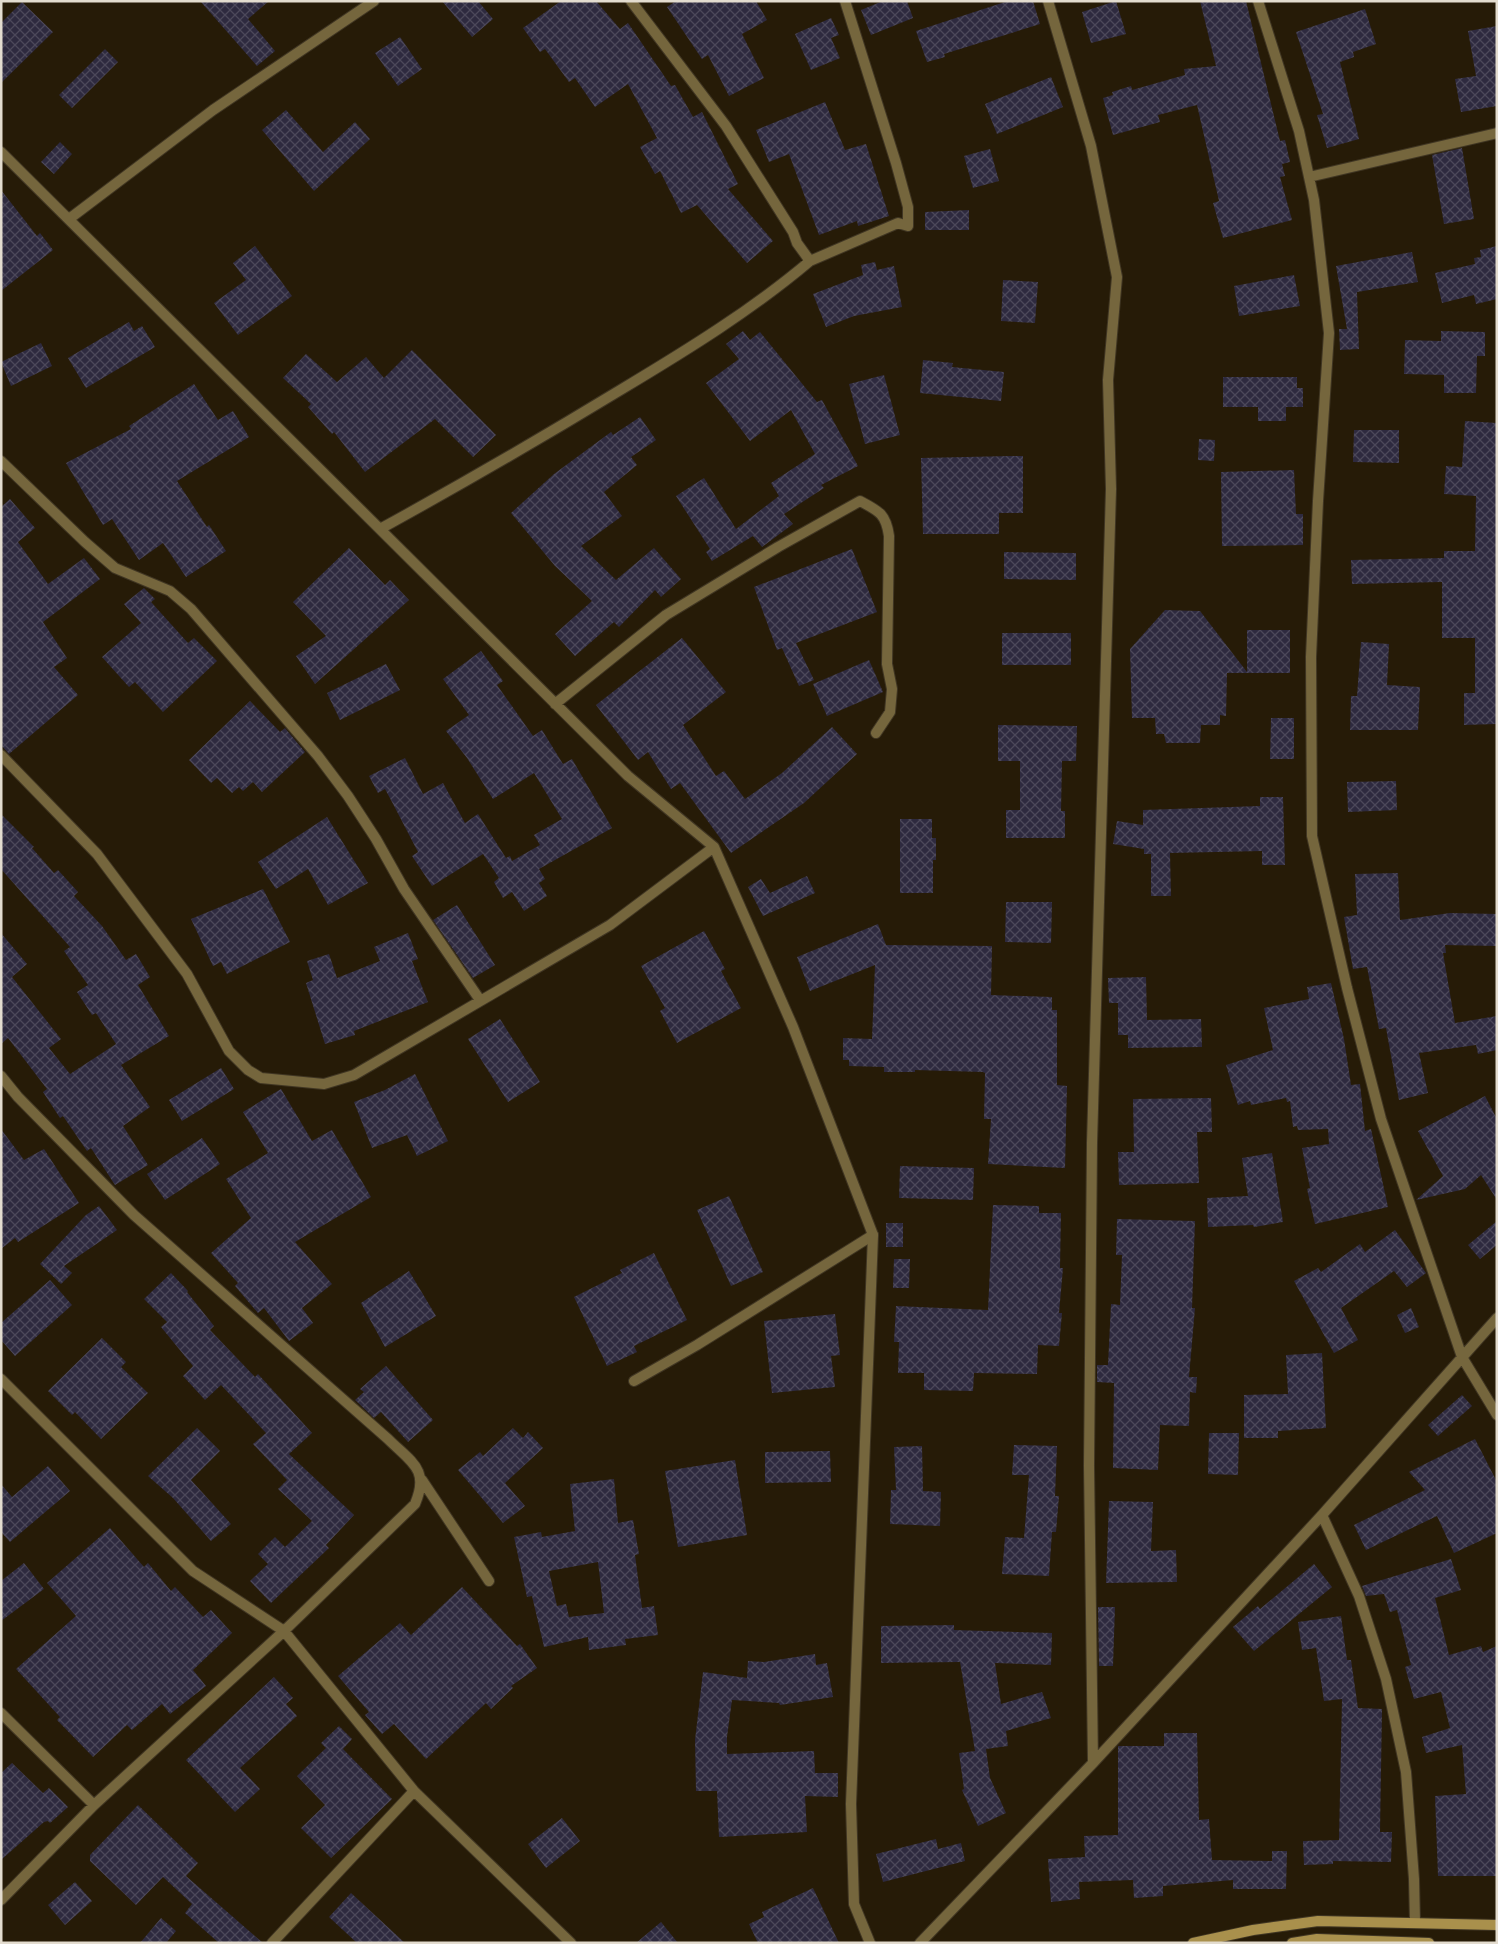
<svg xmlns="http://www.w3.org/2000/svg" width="1498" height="1944" font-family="'Work Sans',sans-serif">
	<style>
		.building { fill: url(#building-cross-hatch); fill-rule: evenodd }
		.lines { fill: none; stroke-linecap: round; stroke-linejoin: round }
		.lane-casing { stroke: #403623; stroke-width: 12 }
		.street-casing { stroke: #403623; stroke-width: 12 }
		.secondary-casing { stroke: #403623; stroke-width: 12 }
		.lane { stroke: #75663d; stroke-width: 10 }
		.street { stroke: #75663d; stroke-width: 10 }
		.secondary { stroke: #a9904c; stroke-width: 10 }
	</style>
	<defs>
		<pattern id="building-cross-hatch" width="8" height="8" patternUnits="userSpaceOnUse" patternTransform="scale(1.25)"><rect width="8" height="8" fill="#2e2a3f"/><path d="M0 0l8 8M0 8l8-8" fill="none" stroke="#4c485a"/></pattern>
	</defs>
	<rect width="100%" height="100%" fill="#261b07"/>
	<path class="building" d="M200,1H269L248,19L275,51L257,66Z
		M442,1H478L493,19L472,37Z
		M561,1H596L620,29L628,23L671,86L675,85L693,117L702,112L738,184L728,189L773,241L747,263L697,205L681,213L660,171L655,174L640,147L657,138L628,84L595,107L575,78L569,82L545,49L540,52L523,28Z
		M676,1H756L767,20L742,34L764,78L729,96L708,55L702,59L667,7Z
		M883,1H907L913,18L871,35L861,10Z
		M1008,1H1033L1040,24L944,54L945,57L927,62L916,31Z
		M1116,1L1126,34L1091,43L1082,12Z
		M1200,1H1246L1280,141L1285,140L1290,162L1282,164L1285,176L1280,177L1292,220L1223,238L1213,203L1219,201L1197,105L1158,115L1160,122L1113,135L1103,98L1113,95L1112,92L1131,86L1132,90L1185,75L1184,69L1216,66Z
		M22,2L53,32L1,83V23Z
		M1365,9L1376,44L1353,52L1354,57L1340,62L1359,139L1327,148L1317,115L1323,114L1296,32Z
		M831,18L839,35L831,38L840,58L811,70L795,34Z
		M1497,26V106L1461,112L1455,79L1476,76L1468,31Z
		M400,37L422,69L398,86L375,53Z
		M105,49L118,62L72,108L59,95Z
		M1051,77L1063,107L997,134L985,104Z
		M825,102L845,150L866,144L889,216L858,226L857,221L819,235L789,154L769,162L756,130Z
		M286,110L323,152L355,122L370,139L314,191L262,130Z
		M60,142L72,154L54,174L41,162Z
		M1462,148L1474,219L1444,224L1432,155Z
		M990,149L999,181L973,188L964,156Z
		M1,190L37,236L40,233L53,250L1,291Z
		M969,210V230H925V212Z
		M255,246L292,296L238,335L214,303L246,280L233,263Z
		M1497,246V299L1476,304L1474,295L1442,303L1435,273L1475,264L1474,258L1481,257L1480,250Z
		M1412,252L1418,282L1357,292L1359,349L1340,350L1339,329H1347L1336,266Z
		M875,262L877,270L894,266L902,307L854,316L826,327L813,294L863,275L861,265Z
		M1294,275L1300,306L1239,316L1234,286Z
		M1003,280L1038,282L1035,323L1001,321Z
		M129,322L134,331L142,326L155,347L86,388L68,358Z
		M743,331L750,340L760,332L817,402L822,400L858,466L821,485L824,488L784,514L793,524L762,547L753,536L712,561L706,552L710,549L676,496L704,478L736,529L779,496L771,483L815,454L791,410L750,441L706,383L739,359L726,344Z
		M1441,331L1485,332V356H1477L1476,393H1444V375L1404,374L1405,340L1441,341Z
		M41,343L52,366L11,386L1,362Z
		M412,350L496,435L473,457L435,419L365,472L334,432L332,434L308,407L311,404L283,378L306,354L337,382L366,357L384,378Z
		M923,360L953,363L952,367L1004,372L1001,401L920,393Z
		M884,375L900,435L865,444L849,384Z
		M1223,377H1297V388H1303V407H1286V421H1258V407H1223Z
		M194,384L218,420L233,411L249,437L177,481L207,527L209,525L226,551L186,577L163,543L139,560L112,519L103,525L66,463L131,429L129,426Z
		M640,417L656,440L631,457L637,465L604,492L622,516L581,546L616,580L654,548L681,579L661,597L655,590L619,627L614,622L575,656L555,634L592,601L555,566L511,513L554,474L611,432L613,435Z
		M1465,421L1497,423V724L1464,725V693H1475V638H1442V582L1352,584L1351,560L1444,558V551H1475L1476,496L1444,494L1446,466L1462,467Z
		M1354,430H1399V463L1353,462Z
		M1199,439L1215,440L1214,461L1198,460Z
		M1010,456H1023V513H999V534H923L921,458Z
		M1294,470L1296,514H1303V545L1222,546L1221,472Z
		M10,499L35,528L18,542L48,584L84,558L100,579L43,622L67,658L54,667L78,695L9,754L1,745V507Z
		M349,548L385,585L390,580L409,600L315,684L296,656L326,636L293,602Z
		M852,549L877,612L796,643L814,680L799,686L782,648L777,650L754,587Z
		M1004,552L1076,553V580L1004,579Z
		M144,588L155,599L151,602L188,643L194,638L217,661L163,712L135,682L129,687L102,657L141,623L124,604Z
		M1165,610L1200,611L1247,672V630H1290V673H1227L1226,716L1220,715V725H1201L1200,743H1166L1164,734H1156L1155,718H1132L1130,649Z
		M1002,633H1071V665H1002Z
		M682,638L726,692L683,725L716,776L724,771L745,799L782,773L832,727L857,754L804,803L731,853L680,783L671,789L648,752L638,760L596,705Z
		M1361,642L1389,644L1387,685L1420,687L1418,730H1350L1351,696H1357Z
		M481,651L503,681L497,685L533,736L542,730L563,764L572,759L612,828L539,869L545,879L539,883L547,896L524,911L512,892L503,898L494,882L499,878L483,854L432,886L412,856L418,852L392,802L385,789L378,793L369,776L405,758L423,794L443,783L465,823L478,814L506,858L510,856L512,861L540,845L534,835L562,819L534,773L493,799L467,758L446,731L469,715L443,679Z
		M869,660L883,692L827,716L813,684Z
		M386,664L400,690L340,720L327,693Z
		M250,701L280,732L285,728L305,752L262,792L253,782L243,791L239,787L232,793L217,778L211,783L189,760Z
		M1271,718H1294V759H1270Z
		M998,725L1077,726L1076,761H1062L1061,811H1065V838H1006V810H1020V761H998Z
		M1396,781L1397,810L1348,812L1347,782Z
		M1260,797H1283L1285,865H1262V851L1170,853L1171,896H1151V854H1144V849L1113,844L1117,821L1143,825V810L1260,806Z
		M1,814L34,847L32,848L54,873L58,870L78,892L74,896L102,926L126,960L136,954L150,977L138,985L169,1036L121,1065L150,1107L123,1126L148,1165L115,1185L91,1148L87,1151L63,1116L60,1118L43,1092L47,1089L8,1038L1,1044V933L27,964L12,977L61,1039L49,1048L70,1074L116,1044L96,1013L92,1015L77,992L88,985L64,951L70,947L1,869Z
		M327,817L368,883L328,905L308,869L276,889L258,862Z
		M900,819H932V838H936V860H933V893H900Z
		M1398,873L1400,920L1450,913L1497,914V946L1445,945L1446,953H1443L1455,1023L1497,1016V1050L1478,1054L1476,1045L1419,1053L1428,1093L1399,1100L1386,1028L1379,1029L1367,967L1353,969L1344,917L1357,915L1355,874Z
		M807,876L815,893L763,916L748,887L761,879L770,893Z
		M263,889L290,942L227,974L221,962L213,966L191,919Z
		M1006,902H1052L1051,943L1005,942Z
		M457,905L495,965L473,978L433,920Z
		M878,924L886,945L992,946L991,995L1052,997V1010H1057V1085L1067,1086L1065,1168L988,1164L991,1119H984L985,1073L983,1072L915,1070V1072H884V1067L849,1066V1060H843V1038L872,1039L875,965L810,991L797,957Z
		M704,931L725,969L721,971L741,1008L677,1043L660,1011L665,1008L641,966Z
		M408,933L418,959L412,961L428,1002L354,1031L355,1035L325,1044L306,983L313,980L307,961L329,954L337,978L380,961L374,947Z
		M1146,977L1147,1020L1201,1019L1202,1047L1128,1048V1035H1118V1003H1109L1108,978Z
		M1331,983L1344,1039L1351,1085L1360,1084L1365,1131L1371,1129L1388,1207L1315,1224L1307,1189L1310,1188L1302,1148L1329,1144L1328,1129L1298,1130L1297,1126L1293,1127L1290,1101L1287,1102L1286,1098L1251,1105L1250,1101L1238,1105L1226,1065L1273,1050L1264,1008L1309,999L1307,987Z
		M500,1019L540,1082L508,1102L468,1039Z
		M221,1068L234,1089L182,1121L169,1100Z
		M415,1074L448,1141L417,1156L407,1135L372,1148L354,1102L385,1090Z
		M281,1089L312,1141L332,1130L371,1197L295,1242L332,1284L302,1308L313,1323L289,1341L264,1308L258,1313L235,1286L238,1283L211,1253L251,1218L226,1179L268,1153L243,1112Z
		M1485,1096L1497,1119V1200L1481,1175L1465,1189L1416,1200L1443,1176L1418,1131Z
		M1211,1098L1212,1132H1197L1199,1183L1119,1185L1118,1152H1134L1133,1099Z
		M1,1129L24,1160L44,1149L79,1203L18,1242L15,1238L1,1249Z
		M202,1138L220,1164L165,1200L147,1174Z
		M1272,1153L1283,1222L1254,1227L1253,1225L1208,1227L1207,1198L1248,1196L1242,1158Z
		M900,1166L974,1168L973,1200L899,1198Z
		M729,1196L763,1272L731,1286L697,1210Z
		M993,1205L1039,1206V1213H1061L1060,1268H1063L1059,1313H1062L1059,1346L1038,1345L1037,1374L974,1373L973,1391L924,1390V1373H898L899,1342H894L896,1306L988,1310Z
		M99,1206L117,1230L64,1266L72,1273L61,1284L40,1264L86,1215Z
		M1117,1219L1195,1221L1192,1308H1195L1189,1377H1197L1196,1393L1190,1392L1189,1426L1160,1425L1158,1470L1113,1468L1114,1383L1097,1382V1365H1108L1111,1304L1120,1305L1122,1255H1116Z
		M1497,1221V1245L1480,1259L1468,1245Z
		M886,1223H903V1247H886Z
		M1395,1230L1426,1273L1407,1287L1394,1271L1341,1308L1358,1340L1334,1353L1294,1281L1318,1268L1321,1272L1360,1244L1365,1252Z
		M654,1253L687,1320L634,1346L637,1352L607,1366L574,1297L622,1273L620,1270Z
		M894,1259H910L909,1288H893Z
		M409,1271L436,1316L385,1347L361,1303Z
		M171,1273L188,1291L187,1292L214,1326L210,1330L255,1377L258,1374L312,1433L289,1454L354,1515L326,1545L329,1548L271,1603L250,1581L268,1564L258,1554L275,1537L285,1547L312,1521L278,1489L287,1480L253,1444L266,1433L221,1385L205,1400L183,1376L193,1366L161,1327L167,1322L144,1299Z
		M50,1280L72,1305L15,1356L1,1340V1323Z
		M1411,1308L1419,1327L1405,1333L1397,1315Z
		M835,1314L840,1355L831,1356L835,1387L772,1393L764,1321Z
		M102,1338L126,1362L121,1367L148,1393L101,1439L75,1412L72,1415L48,1391Z
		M1322,1353L1326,1428L1278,1431V1438H1244V1395L1288,1394L1286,1355Z
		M386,1366L433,1420L408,1442L381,1412L374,1418L355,1400L364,1392L360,1389Z
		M1462,1395L1472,1406L1438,1436L1428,1425Z
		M197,1428L220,1451L191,1480L231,1524L211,1541L173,1498L148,1476Z
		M513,1428L523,1438L528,1432L543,1448L505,1483L525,1506L503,1523L458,1470L480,1452L483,1456Z
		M1209,1433H1239L1238,1475L1208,1474Z
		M1475,1439L1497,1482V1533L1454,1553L1437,1516L1366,1550L1354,1525L1425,1490L1409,1472Z
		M1014,1445L1057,1446L1055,1496H1059L1056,1532H1052L1049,1576L1002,1574L1005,1537L1024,1538L1029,1475H1012Z
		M922,1446L923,1491L941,1492L940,1526L890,1524L891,1490H896L894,1447Z
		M830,1451L831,1482L765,1483V1452Z
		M735,1460L747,1535L678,1547L665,1471Z
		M48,1466L70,1491L10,1542L1,1532V1484L12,1497Z
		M614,1479L618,1523L633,1520L639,1554L635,1555L642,1608L654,1606L658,1635L625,1639L626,1645L589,1650L588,1637L544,1647L532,1596L527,1597L514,1537L541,1532L542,1537L575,1531L570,1484ZM598,1562L604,1613L569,1617L566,1604L557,1606L549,1571Z
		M1109,1501L1153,1502L1151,1551L1176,1550L1177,1582L1106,1583Z
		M110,1528L144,1567L148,1563L171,1591L175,1587L203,1617L211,1610L232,1633L193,1670L206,1686L170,1714L162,1704L132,1730L127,1725L93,1757L57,1720L60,1717L16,1669L76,1616L47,1583Z
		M1451,1559L1461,1590L1435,1598L1449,1655L1481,1646L1483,1652L1497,1646V1876H1438L1435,1796L1466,1794L1462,1745L1426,1753L1422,1737L1450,1728L1441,1692L1414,1699L1405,1667L1411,1665L1397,1610L1390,1612L1384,1594L1366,1596L1362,1586Z
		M24,1563L44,1589L1,1621V1581Z
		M1314,1564L1332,1587L1254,1651L1233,1627L1258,1606L1260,1609Z
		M462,1587L517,1646L520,1644L537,1668L511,1686L513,1688L491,1709L486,1703L426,1759L394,1724L382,1734L365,1715L369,1712L338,1676L400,1623L411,1635Z
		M1098,1607H1115L1113,1666H1099Z
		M1341,1616L1347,1660H1351L1358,1708L1382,1709L1380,1832H1392L1391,1862L1333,1861V1864L1304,1865L1303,1841L1339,1840L1342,1699L1324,1701L1316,1648L1302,1650L1298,1622Z
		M954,1625V1630L1052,1633L1051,1665L995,1663L1001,1704L1042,1692L1051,1718L1006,1731L1008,1746L986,1749L990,1778L1006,1813L978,1826L962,1790L964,1789L959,1753L975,1751L960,1662L881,1663V1626Z
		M815,1654L816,1665L827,1663L833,1697L780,1705L779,1703L732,1700L727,1737V1754L814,1751L815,1773H838V1797L805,1796L807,1832L719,1837L717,1791H696L695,1740L703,1672L747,1678L748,1661L764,1662Z
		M274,1677L293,1698L286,1704L297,1716L240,1768L260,1789L235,1812L186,1760Z
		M339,1726L352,1739L343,1749L392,1799L331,1858L301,1828L325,1805L297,1776L326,1748L321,1743Z
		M1164,1733H1197L1199,1820L1209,1819L1212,1860L1272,1861V1851H1287L1286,1889H1233V1880L1163,1886V1896L1134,1898L1133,1880L1079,1882L1080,1899L1051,1902L1048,1859L1085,1857L1084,1836L1118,1835V1746H1164Z
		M12,1763L43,1793L49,1788L68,1807L50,1823L48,1821L44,1822L1,1860V1773Z
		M138,1805L198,1863L186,1876L263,1943H219L185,1913L192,1904L163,1877L136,1905L90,1861V1855Z
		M562,1818L580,1841L546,1868L528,1844Z
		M936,1839L938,1849L961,1843L965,1861L883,1882L876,1854Z
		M75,1882L92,1901L65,1925L48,1905Z
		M813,1888L839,1943H758L749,1924L764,1917L762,1912Z
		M351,1893L405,1943H357L329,1917Z
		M161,1918L176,1931L166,1943H140Z
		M661,1922L678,1943H636Z"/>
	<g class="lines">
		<g class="lane-casing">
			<path id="lane" d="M634,1381L697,1345L873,1235"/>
		</g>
		<g class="street-casing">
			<path id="street" d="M1048,1L1091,146L1117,277L1108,380L1111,489L1092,1143L1089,1466L1093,1763
				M1258,1L1299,131L1314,200L1329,333L1318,501L1311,657L1312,836L1347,988L1381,1119L1462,1357L1497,1415
				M1,152L628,776L714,847L793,1027L873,1235L851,1804L854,1904L870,1943
				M1309,177L1497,133
				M69,219L213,110L374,1
				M810,261L898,223L908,226V207L896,163L845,1
				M1,461L85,542L115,568L170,591L191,609L318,756L348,796L376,839L404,889L480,1000
				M380,529C462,484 543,437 622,389C687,350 752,310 810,261L797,243L793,232L726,126L631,1
				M555,704L666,615L778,547L860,501C879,511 886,514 889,536L887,664L892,689L890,712L876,733
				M1,755L97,854L187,974L229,1051L248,1070L261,1078L324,1084L354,1075L610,925L714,847
				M1,1076L18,1097L134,1215L388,1439C411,1462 430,1469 415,1504L284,1631L94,1805L1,1900
				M1,1379L193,1571L284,1631L414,1791L571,1943
				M422,1480L489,1581
				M1322,1515L1359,1596L1386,1679L1406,1772L1414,1879L1415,1922
				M1,1713L94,1805
				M272,1943L414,1791
				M920,1943L1093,1763L1322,1515L1497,1318"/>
		</g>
		<g class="secondary-casing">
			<path id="secondary" d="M1193,1943L1253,1930L1318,1921L1497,1925
				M1292,1943L1317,1939L1429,1943"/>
		</g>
		<use href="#lane" class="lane"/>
		<use href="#street" class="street"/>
		<use href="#secondary" class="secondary"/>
	</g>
	<rect width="1498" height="1944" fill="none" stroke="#e3dccf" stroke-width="5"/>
</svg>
